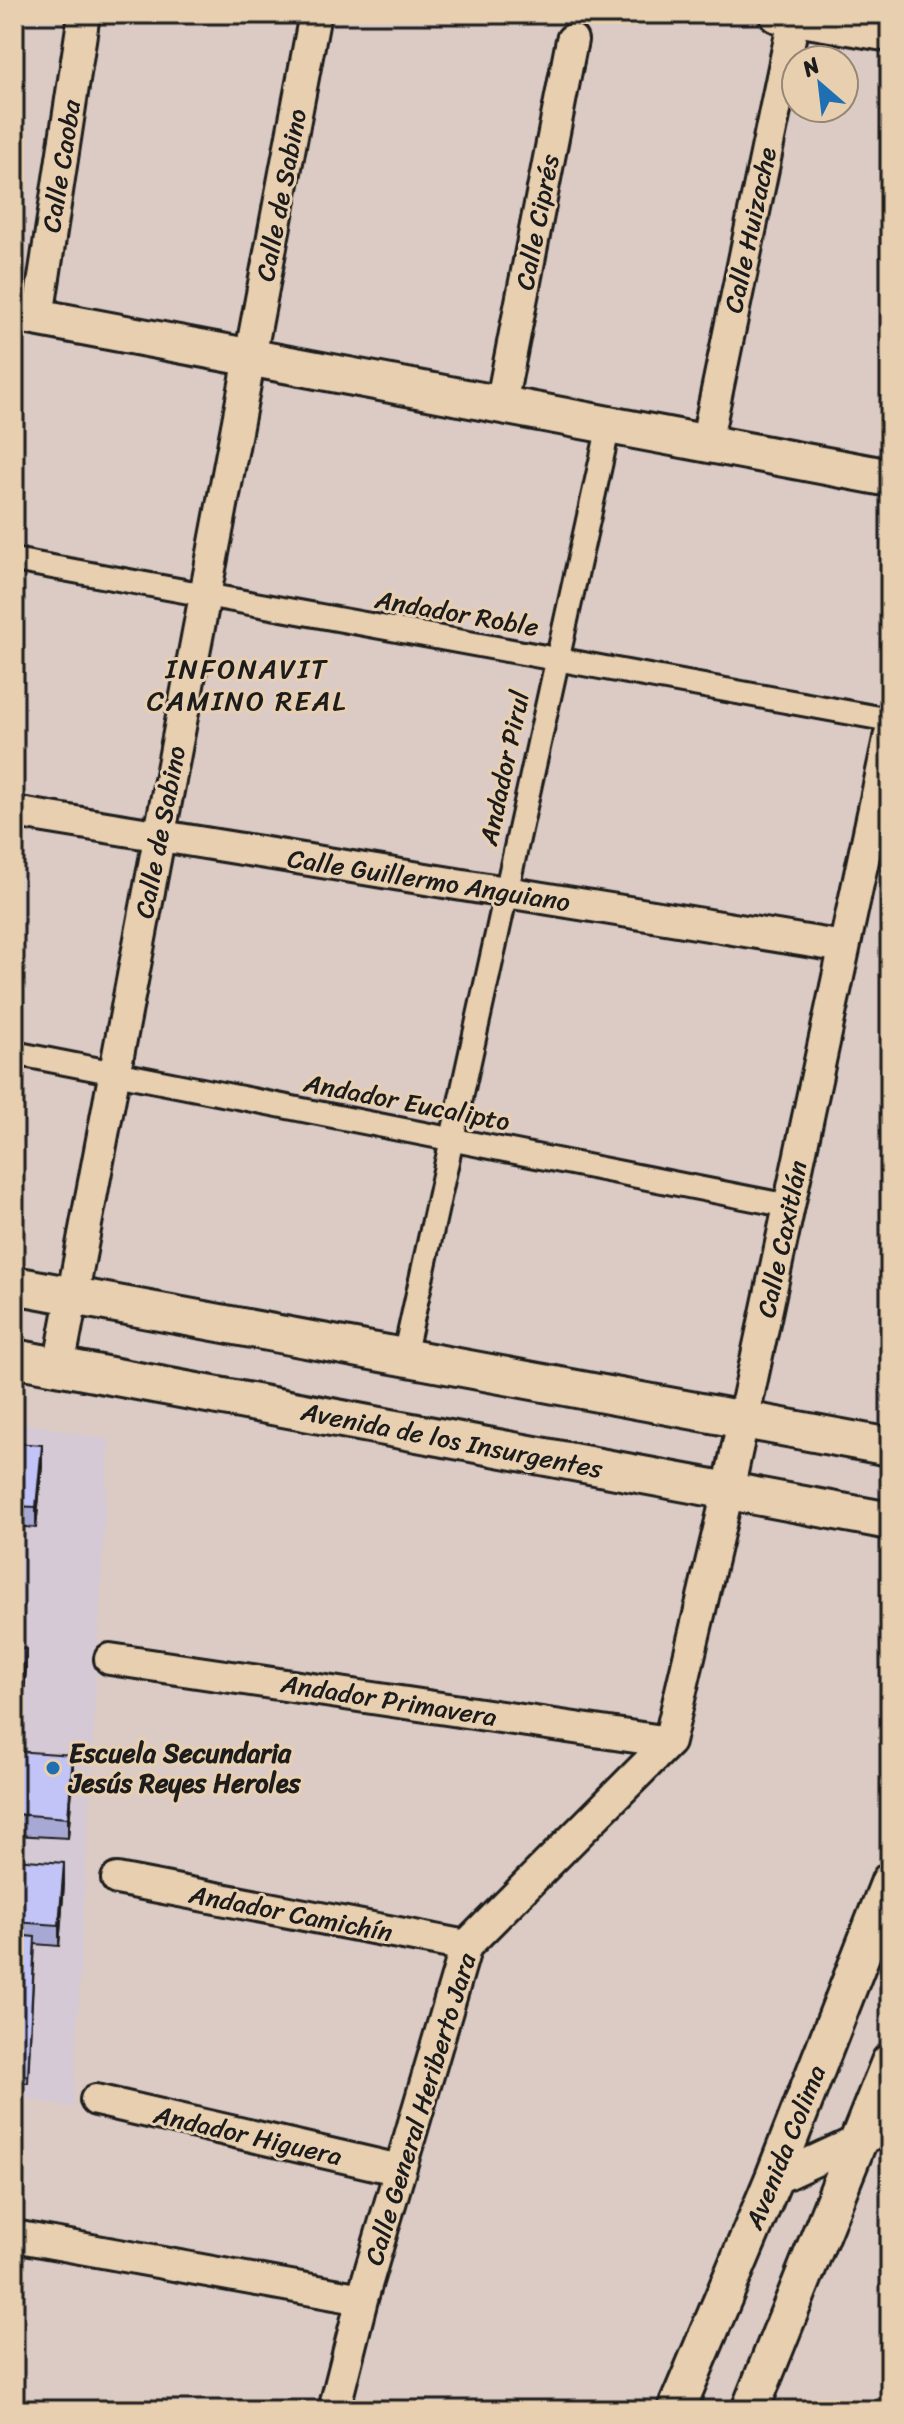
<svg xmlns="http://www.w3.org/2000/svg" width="904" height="2424" font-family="Sriracha,sans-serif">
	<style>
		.built { fill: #d4c9d4 }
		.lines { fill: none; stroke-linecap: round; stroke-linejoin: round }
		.pedestrian-casing { stroke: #1c1c1c; stroke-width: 28 }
		.minor-casing { stroke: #1c1c1c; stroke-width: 36 }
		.tertiary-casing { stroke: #1c1c1c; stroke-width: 42 }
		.pedestrian { stroke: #e7cfb0; stroke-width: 22 }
		.minor { stroke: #e7cfb0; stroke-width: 30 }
		.tertiary { stroke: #e7cfb0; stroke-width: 36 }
		.wall { fill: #a7a8d4; stroke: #1c1c1c; stroke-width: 2 }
		.shaded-wall { fill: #8888ac; stroke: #1c1c1c; stroke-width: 2 }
		.building { fill: #c2c3f6; stroke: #1c1c1c; stroke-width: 2 }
		.poi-dot { fill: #1f6fb2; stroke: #e7cfb0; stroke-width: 3 }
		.labels { text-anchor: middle; stroke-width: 6; stroke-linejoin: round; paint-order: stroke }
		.street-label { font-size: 26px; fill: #1c1c1c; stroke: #e7cfb0 }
		.poi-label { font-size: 26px; font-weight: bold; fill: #1c1c1c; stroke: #e7cfb0; text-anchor: start }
		.neighbourhood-label { font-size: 28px; letter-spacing: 2px; fill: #1c1c1c; stroke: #e7cfb0 }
	</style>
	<rect width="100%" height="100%" fill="#dccbc5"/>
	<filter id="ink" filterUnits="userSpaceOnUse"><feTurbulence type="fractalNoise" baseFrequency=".0125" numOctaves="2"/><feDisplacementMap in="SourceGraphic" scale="16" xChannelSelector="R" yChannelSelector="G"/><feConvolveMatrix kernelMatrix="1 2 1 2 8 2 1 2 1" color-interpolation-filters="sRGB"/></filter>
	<g filter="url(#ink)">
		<path class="built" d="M14,1421L109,1440L73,2108L14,2096Z"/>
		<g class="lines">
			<g class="pedestrian-casing">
				<path id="pedestrian" d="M14,560L890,720
					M14,1053L789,1206
					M404,1357L609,425"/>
			</g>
			<g class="minor-casing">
				<path id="minor" d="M38,317L84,14
					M501,405L572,40
					M706,444L795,14
					M14,812L844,947
					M59,1367L315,14
					M110,1659L669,1742
					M669,1742L728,1491L890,734
					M117,1879L466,1946
					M96,2100L400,2170
					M773,2180L890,2126
					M14,2236L362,2299
					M334,2410L362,2299L466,1946L669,1742"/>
			</g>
			<g class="tertiary-casing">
				<path id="tertiary" d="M778,14L890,33
					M14,313L890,478
					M14,1285L890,1447
					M14,1358L890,1521
					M676,2410L773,2180L890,1881
					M750,2410L890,2062"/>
			</g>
			<use href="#pedestrian" class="pedestrian"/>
			<use href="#minor" class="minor"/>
			<use href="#tertiary" class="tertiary"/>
		</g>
		<path class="wall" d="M14,1443L42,1466L36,1528L14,1526Z
			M14,1648L26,1670L20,1732H14Z
			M14,1751L73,1776L68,1838L14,1835Z
			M14,1859L64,1884L59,1946L35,1944L28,2083L14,2082Z"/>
		<path class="shaded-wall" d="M42,1445V1466L36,1528V1507Z
			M26,1649V1670L20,1732V1711Z
			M73,1755V1776L68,1838V1818Z
			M64,1863V1884L59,1946V1925Z"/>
		<path class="building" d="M14,1443L42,1445L36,1507L14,1506Z
			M14,1648L26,1649L20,1711H14Z
			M14,1751L73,1755L68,1818L14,1814Z
			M14,1859L64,1863L59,1925L14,1922Z
			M14,1935L35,1937L28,2076L14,2074Z"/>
	</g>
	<circle class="poi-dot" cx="53" cy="1768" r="8"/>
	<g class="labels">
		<g class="street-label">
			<text transform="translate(61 166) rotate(-81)" y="9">Calle Caoba</text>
			<text transform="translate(281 195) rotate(-79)" y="9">Calle de Sabino</text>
			<text transform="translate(537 222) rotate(-79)" y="9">Calle Ciprés</text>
			<text transform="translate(750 230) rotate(-78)" y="9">Calle Huizache</text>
			<text transform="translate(457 613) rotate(10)" y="9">Andador Roble</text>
			<text transform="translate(504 768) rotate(-78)" y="9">Andador Pirul</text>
			<text transform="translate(160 832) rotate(-79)" y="9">Calle de Sabino</text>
			<text transform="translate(429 880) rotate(9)" y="9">Calle Guillermo Anguiano</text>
			<text transform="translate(407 1102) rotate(11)" y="9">Andador Eucalipto</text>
			<text transform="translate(782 1239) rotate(-78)" y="9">Calle Caxitlán</text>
			<text transform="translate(452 1440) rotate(11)" y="9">Avenida de los Insurgentes</text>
			<text transform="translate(389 1700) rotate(9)" y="9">Andador Primavera</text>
			<text transform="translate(291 1913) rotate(11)" y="9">Andador Camichín</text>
			<text transform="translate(420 2109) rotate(-73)" y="9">Calle General Heriberto Jara</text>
			<text transform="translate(248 2135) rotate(13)" y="9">Andador Higuera</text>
			<text transform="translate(785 2147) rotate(-68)" y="9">Avenida Colima</text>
		</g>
		<g class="poi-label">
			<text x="69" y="1762">Escuela Secundaria<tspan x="69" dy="30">Jesús Reyes Heroles</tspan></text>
		</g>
		<g class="neighbourhood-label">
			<text x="247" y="678">INFONAVIT<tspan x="247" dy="32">CAMINO REAL</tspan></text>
		</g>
	</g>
	<rect width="904" height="2424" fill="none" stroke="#e7cfb0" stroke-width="48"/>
	<rect x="24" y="24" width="856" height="2376" fill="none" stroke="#1c1c1c" stroke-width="3" filter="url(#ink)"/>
	<g transform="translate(820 84) rotate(332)"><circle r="38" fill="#e7cfb0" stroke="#968775" stroke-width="2"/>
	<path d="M0-6L14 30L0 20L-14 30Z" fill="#1f6fb2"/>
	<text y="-12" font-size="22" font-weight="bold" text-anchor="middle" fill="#1c1c1c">N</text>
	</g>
</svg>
